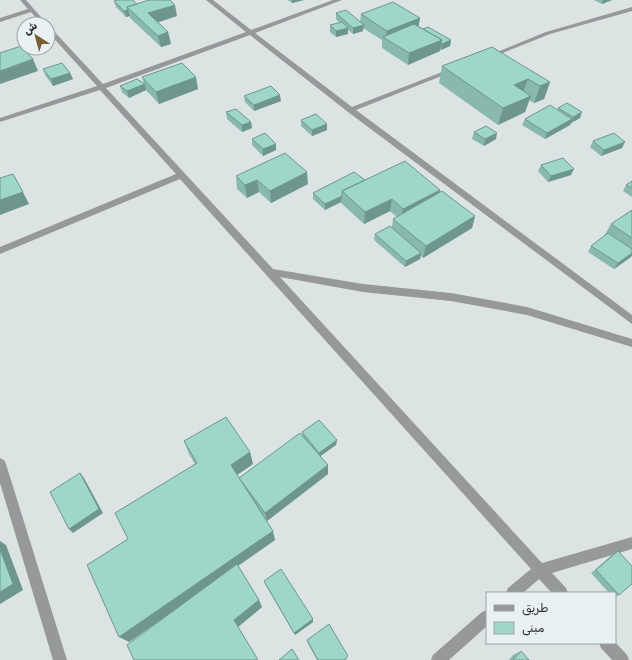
<svg xmlns="http://www.w3.org/2000/svg" width="632" height="660" font-family="Rubik,Cairo,sans-serif">
	<style>
		.lines { fill: none; stroke-linecap: round; stroke-linejoin: round }
		.minor { fill: #96989a; fill-rule: evenodd }
		.wall { fill: #89b8ae }
		.shaded-wall { fill: #6f968d }
		.building { fill: #9fd6ca; stroke: #6f968d }
	</style>
	<rect width="100%" height="100%" fill="#dbe3e3"/>
	<g class="lines">
		<path class="minor" d="M20,0H26L47,24H41L31,12L0,22V18L28,9Z
			M206,0H213L251,30L333,0H342L255,33L352,107L450,69H454V71L356,110L632,315V324L348,112L250,35L106,88L273,269L363,284L451,293L527,307L632,339V347L527,315L451,301L363,292L280,277L542,563L632,537V549L552,573L566,588L568,593H552L539,579L523,593H506L508,588L531,569L180,179L0,254V247L176,174L100,90L0,122V118L97,86L48,32V26L50,27L103,84L246,32Z
			M632,7V11L550,34L490,58L485,57L546,32Z
			M0,458L4,460L6,464L67,660H53L0,483Z
			M487,610V626L449,660H431L433,655L482,612Z
			M615,642L627,655L629,660H612L601,648L599,643Z"/>
	</g>
	<path class="wall" d="M288,0H304L292,3Z
		M594,0H612L602,4Z
		M114,1L177,16L158,22L168,32L171,44L161,47L130,18V16L126,17L116,7Z
		M336,13L360,22L361,14L420,18L418,26L423,29L451,40L450,46L441,50L440,49V51L408,65L382,48V40L363,28V31L353,34L348,30V34L336,37L330,32V25L340,23L336,19Z
		M442,66L550,82L544,99L534,103L529,100L525,112L498,125L439,83Z
		M43,69L70,73L73,79L53,86L45,75Z
		M142,77L198,89L159,104L146,90L129,98L122,92L120,86L144,83Z
		M244,96L281,101L254,111L245,102Z
		M558,108L580,118L571,123L570,125L545,139L522,125L525,119L557,110Z
		M226,112L251,122L252,128L242,132L227,119Z
		M301,120L327,124V130L312,136L301,126Z
		M474,132L496,139L484,146L472,139Z
		M252,139L276,150L263,156L252,145Z
		M593,141L622,148L601,156L590,147Z
		M541,165L571,175L548,182L538,171Z
		M236,176L308,184L271,203L259,192L247,198L237,189Z
		M365,180L440,192L475,216L472,228L423,258L421,256L420,259L405,267L374,240L375,234L392,227L393,219L397,217L390,211L364,224L341,203V202L325,210L313,199V193Z
		M632,181V197L623,191L626,185Z
		M632,210V255L631,257L614,269L588,252L591,246L604,236L611,224Z
		M302,432L337,440L336,445L320,456L328,474L267,521L275,540L238,566L262,607L238,627L166,616L129,642L195,464L189,454L184,441L250,452L253,464L237,475L239,478L302,435Z
		M618,551L619,595L615,597V593H609L591,573L613,554Z
		M264,581L313,619V622L295,635L265,584Z
		M307,640L348,658L345,660H317L307,642Z
		M521,651L529,660H509L513,655Z"/>
	<path class="shaded-wall" d="M292,0H304L292,3Z
		M603,0H612L602,4Z
		M175,5L177,16L150,25L148,13Z
		M128,10L130,16L126,17L124,11Z
		M420,18L418,30L386,39L387,31Z
		M364,25L363,31L353,34V28Z
		M348,28V34L336,37V31Z
		M168,32L171,44L161,47L158,36Z
		M442,40L440,51L408,65L409,53Z
		M451,40L450,46L441,50L442,44Z
		M33,59L38,71L0,84V71Z
		M70,73L73,79L53,86L51,79Z
		M196,77L198,89L159,104L156,92Z
		M528,79L522,95L514,85Z
		M550,82L544,99L534,103L540,86Z
		M145,84L146,90L129,98L127,91Z
		M280,95L281,101L254,111V105Z
		M531,96L525,112L498,125L503,108Z
		M582,112L580,118L571,123L570,125L545,139L547,133L572,119L573,117Z
		M251,122L252,128L242,132V125Z
		M327,124V130L312,136V130Z
		M497,133L496,139L484,146L485,139Z
		M625,142L622,148L601,156L604,150Z
		M276,144V150L263,156V149Z
		M574,169L571,175L548,182L551,176Z
		M307,172L308,184L271,203L270,191Z
		M257,180L259,192L247,198L245,185Z
		M440,190L438,202L401,221L403,209Z
		M23,192L29,204L0,215V200Z
		M342,196L341,202L325,210V204Z
		M392,199L390,211L364,224L365,212Z
		M475,216L472,228L423,258L426,246Z
		M421,253L420,259L405,267L406,261Z
		M632,253V255L631,257L614,269L618,263Z
		M337,440L336,445L319,457V453Z
		M250,452L253,464L234,477L231,465Z
		M328,465V474L267,521L265,513Z
		M80,473L84,478L103,513L73,533L69,529Z
		M273,531L275,540L129,642L119,637Z
		M0,541L6,545L23,590L0,604Z
		M259,600L262,607L238,627L234,620Z
		M313,619V622L295,635L294,633Z"/>
	<path class="building" d="M118,0H133L137,4L127,7L128,10L124,11L114,1Z
		M149,0H170L175,5L148,13L168,32L158,36L127,7Z
		M393,2L420,18L387,31L361,14Z
		M346,10L364,25L353,28L336,13Z
		M342,22L348,28L336,31L330,25Z
		M414,24L442,40L409,53L383,37Z
		M428,27L451,40L442,44L441,43L442,40L423,29Z
		M21,46L33,59L0,71V53Z
		M492,47L550,82L540,86L528,79L514,85L531,96L503,108L442,66Z
		M62,63L70,73L51,79L43,69Z
		M182,63L196,77L156,92L142,77Z
		M137,79L145,84L127,91L120,86Z
		M271,86L280,95L254,105L244,96Z
		M567,103L582,112L573,117L558,108Z
		M550,105L572,119L547,133L525,119Z
		M236,109L251,122L242,125L226,112Z
		M316,114L327,124L312,130L301,120Z
		M486,126L497,133L485,139L474,132Z
		M265,133L276,144L263,149L252,139Z
		M614,133L625,142L604,150L593,141Z
		M285,153L307,172L270,191L257,180L245,185L236,176Z
		M563,158L574,169L551,176L541,165Z
		M405,161L440,190L403,209L392,199L365,212L342,191Z
		M354,172L365,180L342,191V196L325,204L313,193Z
		M13,174L23,192L0,200V178Z
		M632,181V188L626,185Z
		M442,191L475,216L426,246L393,219Z
		M632,210V238L611,224Z
		M390,226L421,253L406,261L375,234Z
		M608,233L632,249V253L618,263L591,246Z
		M226,417L250,452L231,465L273,531L119,637L87,565L128,539L115,513L197,463L184,441Z
		M319,420L337,440L319,453L302,432Z
		M300,433L328,465L265,513L239,478Z
		M80,473L99,509L69,529L50,492Z
		M0,549L13,584L0,592Z
		M618,551L632,566V584L619,595L596,570Z
		M237,564L259,600L234,620L258,660H134L127,645Z
		M281,569L313,619L294,633L264,581Z
		M329,624L348,656L344,660H318L307,640Z
		M292,649L299,660H279Z
		M521,651L529,660H513Z"/>
	<rect x="486" y="592" width="130" height="52" fill="#e8f0f1" stroke="#9da3a4"/>
	<rect x="494" y="605" width="20" height="6" fill="#96989a" stroke="#9da3a4"/>
	<text x="522" y="612" font-size="12" fill="#2d2f30">طريق</text>
	<rect x="494" y="622" width="20" height="12" fill="#9fd6ca" stroke="#9da3a4"/>
	<text x="522" y="632" font-size="12" fill="#2d2f30">مبنى</text>
	<g transform="translate(36 36) rotate(324)"><circle r="19" fill="#e8f0f1" stroke="#9da3a4"/>
	<path d="M0-3L7 15L0 10L-7 15Z" fill="#785f30"/>
	<text y="-6" font-size="11" font-weight="bold" text-anchor="middle" fill="#2d2f30">ش</text>
	</g>
</svg>
